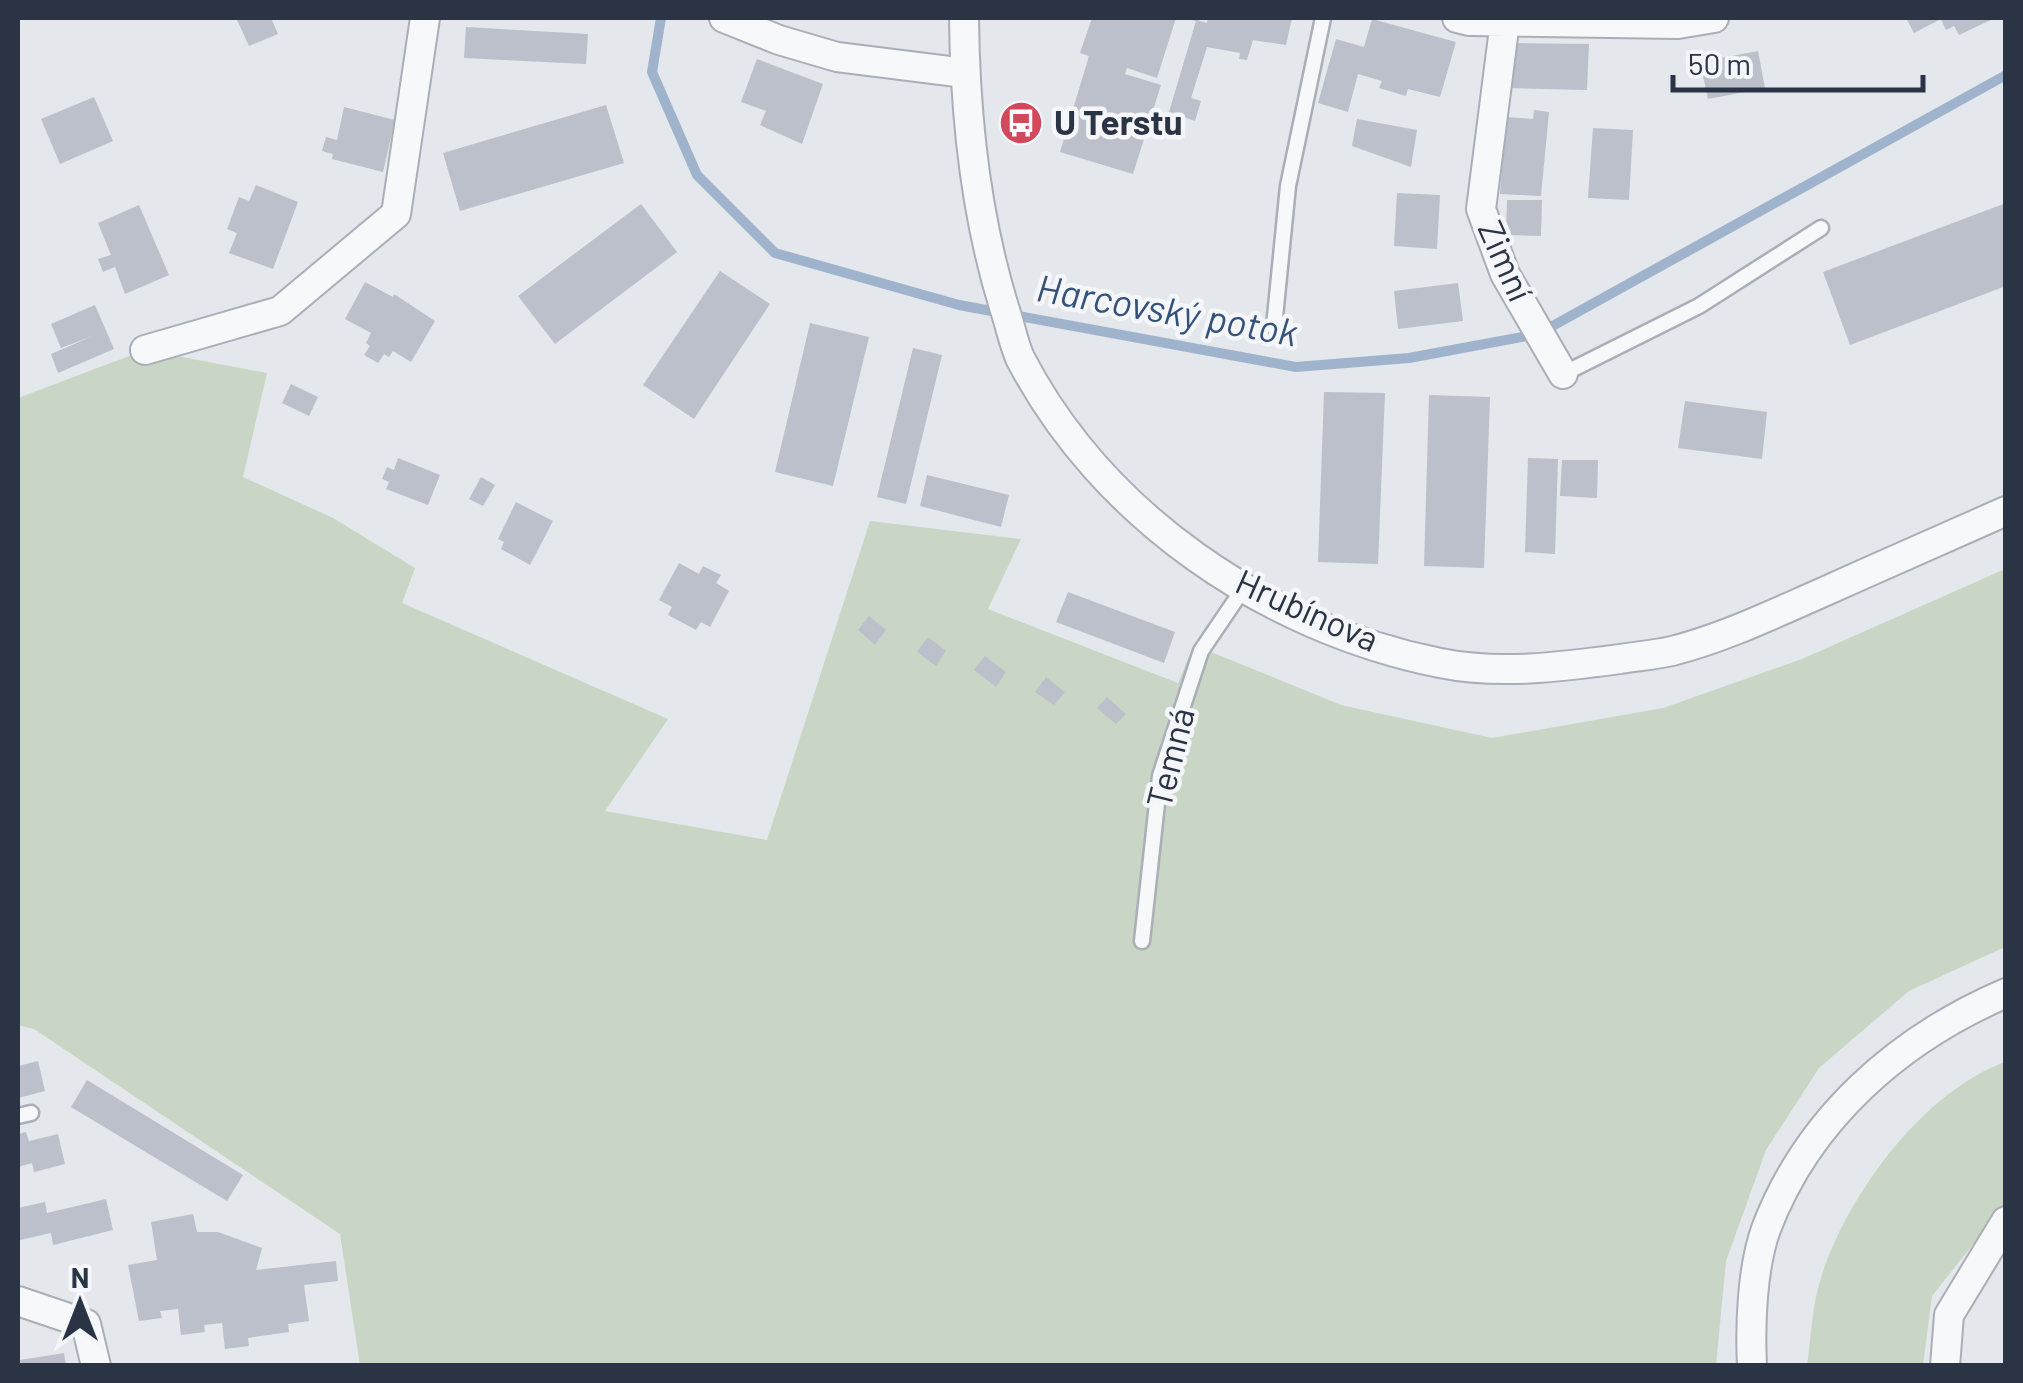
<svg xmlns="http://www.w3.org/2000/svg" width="2023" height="1383" font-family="Barlow,sans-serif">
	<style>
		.green { fill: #c9d6c5 }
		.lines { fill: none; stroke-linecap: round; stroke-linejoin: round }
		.stream { stroke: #9fb4cc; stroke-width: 10 }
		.building { fill: #bbc0ca }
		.service-casing { stroke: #a9aeb7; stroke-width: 19 }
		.minor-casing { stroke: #a9aeb7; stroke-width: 32 }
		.service { stroke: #f7f8fa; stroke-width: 14 }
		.minor { stroke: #f7f8fa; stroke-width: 28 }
		.labels { text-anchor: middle; stroke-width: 9; stroke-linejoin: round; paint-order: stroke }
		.poi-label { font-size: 35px; font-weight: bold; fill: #2b3445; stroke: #f4f6f9; text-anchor: start }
		.street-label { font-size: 35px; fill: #2b3445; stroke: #f4f6f9 }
		.water-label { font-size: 38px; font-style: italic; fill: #34527a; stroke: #f4f6f9 }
	</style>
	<rect width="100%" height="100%" fill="#e4e7ec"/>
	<path class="green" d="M145,350L267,373L243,477L333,518L415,568L402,603L668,719L605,811L767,840L870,521L1021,539L988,609L1178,683L1194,645L1341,705L1492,738L1663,708L1802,659L2005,569V947L1909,991L1819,1068L1766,1150L1726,1261L1716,1365H360L340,1234L34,1029L18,1025V398Z
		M2005,1062V1204L1932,1296L1923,1365L1807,1366C1811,1338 1812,1307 1820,1281C1845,1198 1922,1092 2005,1062Z"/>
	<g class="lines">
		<path class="stream" d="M661,18L652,72L697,175L775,253L959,305L1296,367L1409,358L1538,334L2006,75"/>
	</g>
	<path class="building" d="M236,18H271L278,34L249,46Z
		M1092,18H1176L1157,78L1127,68L1125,74L1161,85L1133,174L1060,152L1089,56L1080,53Z
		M1906,18H1995L1959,35L1954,26L1946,30L1941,19L1914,33Z
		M1186,19L1198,18L1197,20L1207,23L1208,18H1292L1286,45L1253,40L1247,60L1239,59L1240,53L1207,47L1191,98L1201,101L1195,121L1169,112L1196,21Z
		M1372,19L1456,42L1440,97L1408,89L1406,96L1379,88L1382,81L1358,74L1348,112L1318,103L1336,39L1364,47Z
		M466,27L588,34L586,64L464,58Z
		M1510,43L1589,44L1587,90L1508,88Z
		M1758,51L1765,88L1708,99L1700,62Z
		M757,59L823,84L802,144L760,125L766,111L741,102Z
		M94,97L113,141L60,164L41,119Z
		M606,105L624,163L460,211L443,153Z
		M344,107L395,120L383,172L332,159L333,154L322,151L326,137L337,140Z
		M1534,110L1549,112L1541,196L1500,194L1506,117L1533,119Z
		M1357,119L1417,130L1411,167L1352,146Z
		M1593,128L1633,130L1629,200L1588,198Z
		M256,185L298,202L273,269L229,253L237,233L227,229L239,197L249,201Z
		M1397,193L1440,195L1437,249L1394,246Z
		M1507,200H1542L1541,236L1506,235Z
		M2006,203V286L1850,345L1823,272Z
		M641,204L677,252L555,344L518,296Z
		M139,205L169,275L125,294L115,267L103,272L98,259L111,255L98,223Z
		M720,271L770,304L694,419L643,385Z
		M365,282L393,297L394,294L435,321L411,362L393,351L389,357L384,354L378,363L364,355L370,346L366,343L371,333L345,319Z
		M1458,283L1463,321L1398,329L1394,291Z
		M95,305L114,349L58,373L51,354L93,336L61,348L51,324Z
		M810,323L869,337L833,486L775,472Z
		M913,348L942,355L906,504L877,497Z
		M291,384L318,397L309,416L282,403Z
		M1324,392L1385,393L1378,564L1318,562Z
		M1429,395L1490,397L1484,568L1424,566Z
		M1685,401L1767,412L1762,459L1678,448Z
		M398,458L440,475L428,505L386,489L389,482L382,479L387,467L394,470Z
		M1528,458L1558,459L1555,554L1525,552Z
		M1562,460H1598L1597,498L1560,496Z
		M927,475L1009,495L1001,527L920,506Z
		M481,477L495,485L483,506L469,499Z
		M516,502L553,521L530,565L501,549L504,542L498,539Z
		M679,563L699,574L703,566L721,575L716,583L729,591L710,627L701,622L696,630L668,615L672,607L659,600Z
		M1068,592L1175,632L1164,663L1056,622Z
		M869,616L886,630L875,645L858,630Z
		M928,637L946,651L936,666L917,652Z
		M985,656L1006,672L996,687L974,670Z
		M1046,677L1065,692L1054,705L1035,692Z
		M1107,697L1126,714L1116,724L1097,708Z
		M38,1061L45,1091L18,1098V1066Z
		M87,1080L243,1175L227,1201L71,1107Z
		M26,1132L29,1141L58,1134L65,1164L34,1172L32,1163L18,1167V1134Z
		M106,1199L113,1230L53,1245L51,1233L20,1240L18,1208L45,1202L47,1213Z
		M193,1214L197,1232H218L262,1248L256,1270L336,1261L338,1281L304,1285L309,1321L288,1324L289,1332L248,1338L249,1346L225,1349L222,1323L204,1325L205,1332L181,1335L178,1309L160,1311L162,1318L139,1321L128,1265L157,1260L151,1222Z
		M64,1353L66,1366H21L20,1360Z"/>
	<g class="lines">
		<g class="service-casing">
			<path id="service" d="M1274,327L1288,186L1323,18
				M1563,374L1699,306L1821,228
				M1142,941L1160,776L1201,651L1243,589
				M18,1116L31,1113"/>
		</g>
		<g class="minor-casing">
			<path id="minor" d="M724,18L779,40L837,57L965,73
				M964,18C965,116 975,213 1004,307C1010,324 1013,342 1020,358C1102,516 1266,628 1440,663C1499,675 1560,667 1620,659C1637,656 1655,655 1672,651C1723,638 1771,615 1819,594C1881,566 1943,539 2006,511
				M1457,18L1469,21L1678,24L1714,18
				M1505,21L1481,209L1505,274L1563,374
				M145,350L280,311L396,214L425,18
				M18,1301L86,1324L96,1366
				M1752,1366C1750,1325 1752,1268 1766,1229C1808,1118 1899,1039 2006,993
				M1945,1366L1949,1315L2006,1221"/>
		</g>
		<use href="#service" class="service"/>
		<use href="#minor" class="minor"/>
	</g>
	<defs>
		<g id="bus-disc" transform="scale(2.25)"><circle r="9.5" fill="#d1495b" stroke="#f4f6f9"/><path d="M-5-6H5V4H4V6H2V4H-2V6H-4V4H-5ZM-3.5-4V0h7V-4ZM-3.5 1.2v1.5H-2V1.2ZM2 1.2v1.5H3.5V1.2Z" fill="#fff"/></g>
	</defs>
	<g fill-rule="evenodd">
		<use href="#bus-disc" x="1021" y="123"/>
	</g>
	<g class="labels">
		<g class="poi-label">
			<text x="1054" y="135">U Terstu</text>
		</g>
		<g class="street-label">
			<text transform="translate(1505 261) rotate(66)" y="12">Zimní</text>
			<text transform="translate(1307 611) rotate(24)" y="12">Hrubínova</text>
			<text transform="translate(1171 758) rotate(-76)" y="12">Temná</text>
		</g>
		<g class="water-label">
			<text transform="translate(1167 311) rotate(10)" y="13">Harcovský potok</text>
		</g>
	</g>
	<rect width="2023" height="1383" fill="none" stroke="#2b3445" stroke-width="40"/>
	<g transform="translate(80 1303)" stroke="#f4f6f9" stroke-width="8" paint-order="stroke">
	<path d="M0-8L18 38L0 25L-18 38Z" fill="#2b3445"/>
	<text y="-15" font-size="28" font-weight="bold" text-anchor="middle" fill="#2b3445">N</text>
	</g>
	<path d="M1673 75v15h250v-15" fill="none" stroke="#2b3445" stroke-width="5"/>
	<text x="1688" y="75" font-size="30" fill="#2b3445" stroke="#f4f6f9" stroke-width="8" paint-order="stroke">50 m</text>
</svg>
